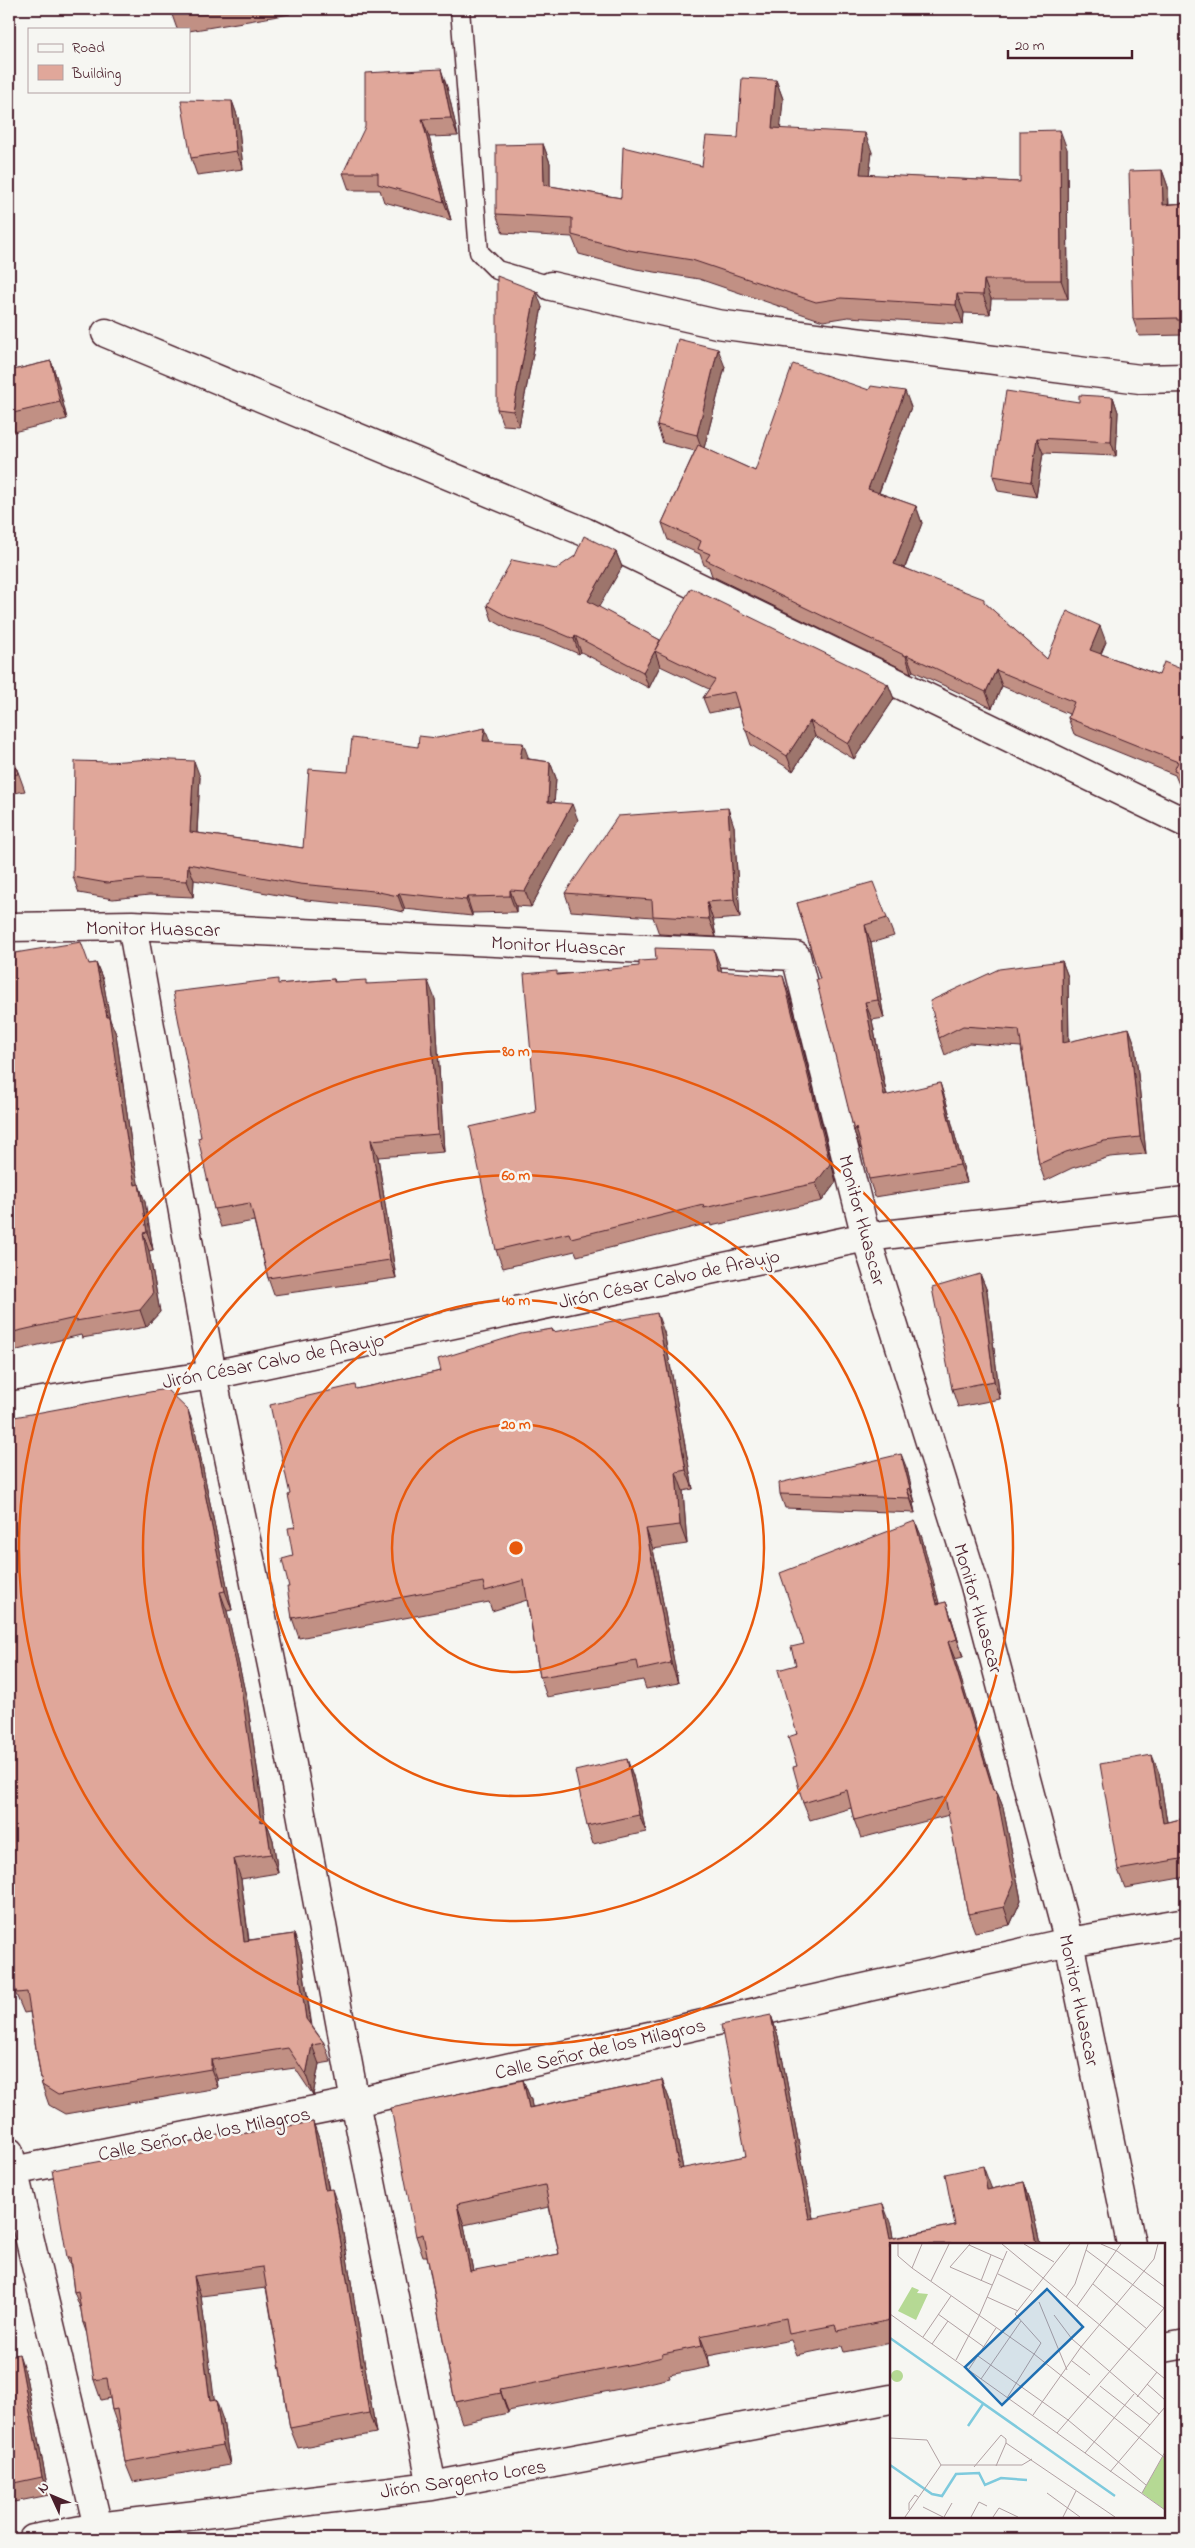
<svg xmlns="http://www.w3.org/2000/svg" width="1195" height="2548" font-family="'Indie Flower',sans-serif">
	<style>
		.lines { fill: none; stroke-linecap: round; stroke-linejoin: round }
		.lane-casing { stroke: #4a1f2b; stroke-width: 21 }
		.street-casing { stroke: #4a1f2b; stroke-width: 31 }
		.lane { stroke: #f6f6f2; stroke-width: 18 }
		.street { stroke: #f6f6f2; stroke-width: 28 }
		.wall { fill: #c19084; stroke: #4a1f2b; fill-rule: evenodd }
		.shaded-wall { fill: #9d756c; stroke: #4a1f2b }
		.building { fill: #e0a79a; stroke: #4a1f2b; fill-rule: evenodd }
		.ring { fill: none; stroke: #e8590c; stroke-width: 2.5 }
		.labels { text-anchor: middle; stroke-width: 5; stroke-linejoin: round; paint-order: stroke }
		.street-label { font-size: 20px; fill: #4a1f2b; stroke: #f6f6f2 }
		.inset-river { fill: none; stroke: #7ecadd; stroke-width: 2.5 }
		.inset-road { fill: none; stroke: #b1a0a2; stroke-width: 1 }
		.view { fill: #1f6fb2; fill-opacity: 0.15; stroke: #1f6fb2; stroke-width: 2.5 }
		.inset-edge { fill: none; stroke: #4a1f2b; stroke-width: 2.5 }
		.centre { fill: #e8590c; stroke: #f6f6f2; stroke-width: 2.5 }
		.ring-label { font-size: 15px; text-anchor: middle; font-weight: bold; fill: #e8590c; stroke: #f6f6f2; stroke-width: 5; stroke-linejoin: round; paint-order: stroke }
	</style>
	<rect width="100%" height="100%" fill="#f6f6f2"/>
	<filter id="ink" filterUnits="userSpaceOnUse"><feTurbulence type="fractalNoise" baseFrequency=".02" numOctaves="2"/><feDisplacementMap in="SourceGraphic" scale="10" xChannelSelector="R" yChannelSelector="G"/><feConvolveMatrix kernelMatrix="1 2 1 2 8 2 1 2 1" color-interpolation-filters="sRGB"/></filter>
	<g filter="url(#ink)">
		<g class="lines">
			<g class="lane-casing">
				<path id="lane" d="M460,9L479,252L497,270L551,286"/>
			</g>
			<g class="street-casing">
				<path id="street" d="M551,286L717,324L1140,379L1186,378
					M106,333L585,532L1186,823
					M132,925L212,1375L288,1743L355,2102L432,2486
					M9,927L132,925L796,956L866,1237L975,1586L1069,1942L1131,2244
					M9,1406L212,1375L866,1237L1186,1201
					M9,2152L98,2527
					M13,2171L355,2102L1069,1942L1186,1922
					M1164,2348L1186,2344
					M33,2539L98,2527L432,2486L891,2399"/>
			</g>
			<use href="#lane" class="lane"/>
			<use href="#street" class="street"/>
		</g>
		<path class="wall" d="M170,9H289L290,14L189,31V29H177Z
			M776,80L783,99L780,129L872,152L869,175L1020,182L1067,149L1068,299H991L990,314L964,313L963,324L848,317L823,321L699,279L636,269L579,254L572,237L503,233L496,214L543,144L550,163V186L621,198L702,166L738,138Z
			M447,87L458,136L429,137L451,220L384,202L380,190H349L343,173Z
			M232,101L238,118L243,169L197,175L191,158Z
			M1162,170L1168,187L1169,204L1186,203V337H1184L1183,335L1139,336L1133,319Z
			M542,307L519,426L503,425L497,409Z
			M51,361L57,379L67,419L9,433V371Z
			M725,367L704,448L755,471L911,407L879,493L916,506L922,523L905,568L986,604L1047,659L1106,642L1101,654L1159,675L1186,671V790L1180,787L1175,775L1074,734L1068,718L1069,714L1002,686L992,708L913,671L911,673L712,576L709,567L704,565L700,554L668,540L662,523L695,451L663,443L657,425Z
			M1186,392V493L1183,485Z
			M1113,397L1118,412L1116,456L1043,453L1036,497L998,491L993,476L1079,402Z
			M616,552L622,567L598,607L660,640L888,684L894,699L854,759L815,736L793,771L751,745L738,707L709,713L703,698L709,689L660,666L649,688L581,652L579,654L551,642L513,632L492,620L487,605L556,569Z
			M9,723L12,755L25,791L9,794Z
			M490,742L529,759L550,762L556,778L554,802L578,820L531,907L516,906V912L472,913V916L405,909L404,912L379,907L306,900L194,880L193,897L149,895L113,899L79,893L73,877L109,762L200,777L197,833L303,848L348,772L418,747Z
			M734,826L740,918L713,920L716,937L659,934L653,917L571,911L565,893Z
			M797,903L887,918L894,936L871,943L884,1018L872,1020L887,1096L946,1101L967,1182L875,1197L869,1179L861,1147L860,1149L854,1131L820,979Z
			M9,954L89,964L96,963L103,980L110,1020L116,1034L133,1157L138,1185L145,1202L153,1250L149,1251L160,1312L146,1327L82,1338L81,1335L9,1352Z
			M1062,961L1068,977L1069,1042L1129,1028L1135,1045L1146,1154L1110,1157L1072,1168L1045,1181L1039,1164L1021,1047L969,1043L945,1055L939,1038Z
			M721,968V972L789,994L836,1182L822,1201L711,1226L710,1223L577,1256L575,1251L503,1268L496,1250L536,1112L558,974Z
			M334,979L335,982L367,984L435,999L444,1152L378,1157L396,1278L274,1295L268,1278L254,1221L221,1227L214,1209L201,1137L279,984Z
			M980,1274L987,1291L1000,1399L958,1407L952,1389Z
			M552,1329L554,1332H664L693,1489L683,1491L687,1544L653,1549L678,1683L646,1689L643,1680L547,1697L540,1677L527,1600L492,1611L489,1602L299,1638L292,1618L293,1556L295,1527L290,1494L357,1389L441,1371Z
			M9,1418L195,1430L232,1610L227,1611L247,1701L265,1821H266L273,1840L278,1873L241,1879L249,1940L294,1934L301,1953L312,2026L324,2043L331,2062L319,2064L313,2095L295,2068L217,2079L218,2088L65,2114L49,2105L42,2085L30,2012L24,2013L9,1978Z
			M907,1469L915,1503H913L915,1513L785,1508L780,1494Z
			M915,1521L922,1538L939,1604L946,1602L952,1620L963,1657L955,1659L994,1790H996L1003,1807L1021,1900L1010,1925L975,1932L968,1914L949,1815L861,1838L854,1820L851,1808L810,1820L803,1803L797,1766L796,1665L804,1644Z
			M627,1759L633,1776L646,1832L593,1844L587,1826Z
			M1159,1773L1167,1822L1186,1818V1877L1125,1888L1118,1870Z
			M771,2015L778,2036L813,2218L891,2225L893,2238L955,2225L991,2187V2189L1024,2182L1031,2203L1040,2244H891V2343L844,2352L842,2346L797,2355L791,2340L708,2356L710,2367L669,2375L670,2378L645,2384L508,2411V2413L462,2423L455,2402L427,2256H423L416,2236L523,2080L531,2100L532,2107L662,2080L670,2101L683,2169L746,2156ZM549,2207L559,2254L473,2271L464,2225Z
			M313,2122L320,2142L329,2190L339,2209L376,2433L298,2448L290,2428L266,2288L201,2296L214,2401L223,2420L230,2465L133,2482L125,2462L120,2430H119L112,2410L110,2398L101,2400L94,2380L87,2334L83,2323L81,2310L74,2292L71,2268L67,2257L151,2152L208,2139L240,2130L241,2134Z
			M9,2356L25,2372L49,2495L9,2503Z"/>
		<path class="shaded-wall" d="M441,69L447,87L458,136L451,118Z
			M776,80L783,99L779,147L772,128Z
			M232,101L238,118L243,169L236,151Z
			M422,119L429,137L451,220L444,202Z
			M1060,130L1067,149L1068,299L1061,280Z
			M865,133L872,152L867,193L860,174Z
			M543,144L550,163V204L544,185Z
			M1162,170L1168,187L1169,222L1163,205Z
			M984,280L991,299L990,314L983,295Z
			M536,291L542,307L519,426L513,411Z
			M957,294L964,313L963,324L956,305Z
			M718,349L725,367L703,452L697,435Z
			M51,361L57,379L67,419L60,402Z
			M905,391L911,407L874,505L868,489Z
			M1113,397L1118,412L1116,456L1111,442Z
			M1037,438L1043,453L1036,497L1031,482Z
			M916,506L922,523L900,580L894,564Z
			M616,552L622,567L593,617L588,601Z
			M1100,626L1106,642L1095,666L1090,650Z
			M575,636L581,652L579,654L574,639Z
			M655,651L660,666L649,688L643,672Z
			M907,655L913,671L911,673L906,656Z
			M996,670L1002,686L992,708L986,692Z
			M888,684L894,699L854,759L848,744Z
			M1186,715V740L1181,727Z
			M810,721L815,736L793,771L787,756Z
			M9,723L12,755L9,747Z
			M485,728L491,744L483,741Z
			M523,743L529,759L520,758Z
			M194,761L200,777L196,848L190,832Z
			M550,762L556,778L553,818L548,802Z
			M572,804L578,820L531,907L525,891Z
			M728,808L734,826L740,918L734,900Z
			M188,864L194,880L193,897L187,881Z
			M510,890L516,906V912L510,896Z
			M399,893L405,909L404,912L398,896Z
			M467,897L472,913V916L466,900Z
			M707,902L713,920L716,937L709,919Z
			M865,925L871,943L884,1018L878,1000Z
			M714,950L721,968L724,989L718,971Z
			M1062,961L1068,977L1069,1060L1063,1043Z
			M96,963L103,980L110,1020L116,1034L133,1157L142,1202L135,1185L127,1140L107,1017Z
			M783,976L789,994L836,1182L822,1201L816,1183Z
			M428,981L435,999L444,1152L438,1134Z
			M865,1002L872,1020L890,1114L884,1096Z
			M1129,1028L1135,1045L1146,1154L1140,1137Z
			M940,1083L946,1101L967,1182L960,1165Z
			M856,1127L863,1145L860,1149L854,1131Z
			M371,1140L378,1157L396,1278L390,1260Z
			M139,1184L145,1202L153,1250L147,1232Z
			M143,1233L149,1251L160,1312L146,1327L140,1310Z
			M980,1274L987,1291L1000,1399L994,1381Z
			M657,1313L664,1332L693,1489L686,1470Z
			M188,1410L195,1430L232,1610L225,1591Z
			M901,1454L907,1469L915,1503L910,1488Z
			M676,1472L683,1491L687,1544L680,1525Z
			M907,1489L913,1503L915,1513Z
			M915,1521L922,1538L944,1622L937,1604Z
			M646,1529L653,1549L678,1683L671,1663Z
			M220,1592L227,1611L247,1701L268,1841L261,1822Z
			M946,1602L952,1620L963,1657L957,1639Z
			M948,1642L955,1659L1000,1808L993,1790Z
			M1152,1755L1159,1773L1170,1840L1163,1823Z
			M627,1759L633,1776L646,1832L639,1815Z
			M996,1790L1003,1807L1021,1900L1010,1925L1004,1907Z
			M266,1821L273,1840L278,1873L271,1854Z
			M234,1859L241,1879L251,1960L244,1941Z
			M294,1934L301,1953L313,2038L306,2019Z
			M771,2015L778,2036L817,2239L809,2219Z
			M312,2045L319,2064L313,2095L306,2075Z
			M211,2060L217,2079L218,2088L211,2069Z
			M523,2080L531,2100L536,2128L529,2108Z
			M662,2080L670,2101L687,2190L679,2169Z
			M313,2122L320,2142L332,2210L325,2190Z
			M983,2166L991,2187L995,2210L987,2190Z
			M1024,2182L1031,2203L1040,2244H1036Z
			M332,2189L339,2209L376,2433L369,2413Z
			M457,2204L464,2225L477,2292L470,2271Z
			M883,2204L891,2225L894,2244L890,2239Z
			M194,2276L201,2296L217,2421L210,2401Z
			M700,2336L708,2356L710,2367L702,2346Z
			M19,2354L25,2372L49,2495L42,2477Z
			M500,2390L508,2411V2413L501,2393Z
			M216,2400L223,2420L230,2465L223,2445Z"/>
		<path class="building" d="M441,69L451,118L422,119L444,202L378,184V173H343L365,127V73Z
			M742,78L776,80L772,128L865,133L860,174L1020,182V131L1060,130L1061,280H984L983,295L957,294L956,305L841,298L816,302L692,260L629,250L572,235V218L496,214V145L543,144L544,185L621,198L623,147L702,166L706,136L738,138Z
			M181,100L232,101L236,151L191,158Z
			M1162,170L1163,205L1186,203V320H1177V318L1133,319L1129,171Z
			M497,276L536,291L513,411L497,409Z
			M678,339L718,349L697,435L657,425Z
			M51,361L60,402L9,414V371Z
			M793,364L869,390L871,386L905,391L868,489L916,506L894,564L984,599V602L1047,659L1067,611L1100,626L1090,650L1159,675L1164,662L1186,671V715L1181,727L1186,729V776L1174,771L1178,762L1068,718L1074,702L996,670L986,692L907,655L906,656L706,560L710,554L698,549L701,541L662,523L698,445L755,471Z
			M1006,391L1079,402V395L1113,397L1111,442L1037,438L1031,482L993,476Z
			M1186,392V485H1183Z
			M584,536L616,552L588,601L660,640L655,650L691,588L888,684L848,744L810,721L787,756L745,729L734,692L703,698L715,680L655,651L643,672L575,636L574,639L546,627L508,617L487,605L512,560L556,569L575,556Z
			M485,728L483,741L523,743L520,758L550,762L548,802L572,804L525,891L510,890V896L467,897L466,900L399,893L398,896L374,891L300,884L188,864L187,881L143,879L107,883L73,877L75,761L109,762L151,759L194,761L190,832L303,848L309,769L348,772L352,738L418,747L419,736L437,738Z
			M9,747L18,774L9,775Z
			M728,808L734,900L707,902L709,919L653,916L652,900L565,893L618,816Z
			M873,882L887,918L865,925L878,1000L865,1002L884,1096L940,1083L960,1165L869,1179L856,1127L854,1131L816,979H820L797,903Z
			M81,942L89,964L96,963L107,1017H109L127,1140L135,1185L139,1184L147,1232L143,1233L153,1294L140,1310L76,1321L75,1318L9,1333V954Z
			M655,948L714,950L718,971L783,976L830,1164L816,1183L704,1208L703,1205L571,1238L569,1233L496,1250L470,1127L536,1112L524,974L557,971V975L639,966V961L656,960Z
			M1062,961L1063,1043L1129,1028L1140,1137L1104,1141L1066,1152L1039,1164L1019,1030L963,1026L939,1038L930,1001L999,969Z
			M278,979V984L334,979V982L366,980V984L428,981L438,1134L371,1140L390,1260L268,1278L250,1203L214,1209L198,1138L201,1137L173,992Z
			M980,1274L994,1381L952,1389L932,1288Z
			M657,1313L686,1470L676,1472L680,1525L646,1529L671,1663L639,1670L637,1661L540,1677L524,1580L485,1591L483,1582L292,1618L287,1587H289L282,1559L293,1556L288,1528L295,1527L288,1495L290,1494L270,1405L355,1385L356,1389L441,1371L438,1359L521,1334L552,1329L553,1332Z
			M166,1389L188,1410L225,1591L220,1592L240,1681L261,1822L266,1821L271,1854L234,1859L244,1941L294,1934L306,2019L324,2043L312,2045L306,2075L288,2048L211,2060V2069L58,2095L42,2085L27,1992L17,1993L9,1975V1418Z
			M901,1454L910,1488L907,1489L910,1498L780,1494L779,1483Z
			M915,1521L937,1604L946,1602L957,1639L948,1642L993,1790H996L1014,1883L1004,1907L968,1914L945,1797L854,1820L847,1790L803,1803L793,1767L797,1766L788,1737L797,1734L778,1670L796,1665L791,1647L804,1644L780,1573Z
			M1152,1755L1163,1823L1186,1818V1858L1118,1870L1100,1764Z
			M627,1759L639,1815L587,1826L575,1771Z
			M771,2015L809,2219L883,2204L890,2239L955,2225L945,2174L983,2166L987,2190L1024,2182L1036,2244H891V2320L837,2331L835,2325L789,2334L786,2318L700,2336L702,2346L662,2354V2357L638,2363L500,2390L501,2393L455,2402L423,2234L416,2236L391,2108L523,2080L529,2108L662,2080L679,2169L746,2156L721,2025ZM545,2185L559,2254L470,2271L457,2204Z
			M313,2122L325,2190L332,2189L369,2413L290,2428L263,2267L194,2276L210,2401L216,2400L223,2445L125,2462L117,2409L112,2410L107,2378L94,2380L85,2323H83L78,2291L74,2292L70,2257H67L52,2170L151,2152L150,2150L208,2139L207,2136L240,2130L241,2134Z
			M19,2354L42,2477L9,2484V2356Z"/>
	</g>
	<g class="ring">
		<circle cx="516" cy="1548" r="124"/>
		<circle cx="516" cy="1548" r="248"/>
		<circle cx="516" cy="1548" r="373"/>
		<circle cx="516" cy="1548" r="497"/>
	</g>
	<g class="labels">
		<g class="street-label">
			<text transform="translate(153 928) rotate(1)" y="7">Monitor Huascar</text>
			<text transform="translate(558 945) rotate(3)" y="7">Monitor Huascar</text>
			<text transform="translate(863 1220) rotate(75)" y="7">Monitor Huascar</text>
			<text transform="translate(669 1278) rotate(-12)" y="7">Jirón César Calvo de Araujo</text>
			<text transform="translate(273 1360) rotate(-11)" y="7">Jirón César Calvo de Araujo</text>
			<text transform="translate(979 1608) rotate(74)" y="7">Monitor Huascar</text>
			<text transform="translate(1080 2000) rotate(78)" y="7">Monitor Huascar</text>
			<text transform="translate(600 2048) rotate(-13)" y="7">Calle Señor de los Milagros</text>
			<text transform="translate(204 2133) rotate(-11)" y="7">Calle Señor de los Milagros</text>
			<text transform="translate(463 2478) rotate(-9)" y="7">Jirón Sargento Lores</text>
		</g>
	</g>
	<g transform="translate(890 2243)">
		<rect width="275" height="275" fill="#f6f6f2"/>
		<path d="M22,44L29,47L27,50L38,51L26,77L8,68ZM1 133a6 6 0 1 1 12 0a6 6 0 1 1-12 0ZM273,213L275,215V267L252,250Z" fill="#b5d994"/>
		<path class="inset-river" d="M0,95L225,253M78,183L93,161M0,222L42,251L52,253L66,231L89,230L95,242L111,235L137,237"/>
		<path class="inset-road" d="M8,1V13L22,25L144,111L275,215M80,1L60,24L102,42M112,1L275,136M134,1L164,19M211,1L227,8L275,44M79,2L113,17M196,7L274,65M22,25L32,1M108,31L142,48M41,38L59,1M91,38L101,12M203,41L257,86M97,54L128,68M176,54L185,41L198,1M149,59L177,127M187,63L231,1M0,71L275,267M48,71L94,104M164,72L182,96L269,171M33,94L61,53M42,101L58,78M88,113L178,177L256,242M66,117L89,73L117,8M182,118L200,132M156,121L166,109M79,126L106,85M91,136L131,78M257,141L275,157M210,143L260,182M247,154L267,129M117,155L151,100L125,71L180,1M143,172L191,104L264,16L268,1M167,190L275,64M0,195L37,197L51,222M195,210L244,151M51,222H132L142,216M106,223L116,200M84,224L111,192L116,196V200L225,274M220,229L275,164M157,250L190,274M252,250L275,209M33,264L53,274M19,267V260L25,252L28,254M15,274L51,222M54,274L62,260M81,274L89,259L97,263M103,274L109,265L128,274M173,274L186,248"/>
		<path class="view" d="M157,46L193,84L112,162L75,124Z"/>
		<rect width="275" height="275" class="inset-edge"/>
	</g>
	<circle cx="516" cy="1548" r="8" class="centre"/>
	<g class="ring-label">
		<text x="516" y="1056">80 m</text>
		<text x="516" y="1180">60 m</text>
		<text x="516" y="1305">40 m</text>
		<text x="516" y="1429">20 m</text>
	</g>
	<rect width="1195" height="2548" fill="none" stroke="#f6f6f2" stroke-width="30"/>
	<rect x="15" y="15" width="1165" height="2518" fill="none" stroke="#4a1f2b" stroke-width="2" filter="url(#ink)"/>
	<rect x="28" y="28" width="162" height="65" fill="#f6f6f2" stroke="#b1a0a2"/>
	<rect x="38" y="44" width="25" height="8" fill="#f6f6f2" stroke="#b1a0a2"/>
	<text x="72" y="52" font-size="15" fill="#4a1f2b">Road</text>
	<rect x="38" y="65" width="25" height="15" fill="#e0a79a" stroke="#b1a0a2"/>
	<text x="72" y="78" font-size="15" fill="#4a1f2b">Building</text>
	<g transform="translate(52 2496) rotate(314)" stroke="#f6f6f2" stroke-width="4" paint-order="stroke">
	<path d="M0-4L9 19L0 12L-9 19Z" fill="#4a1f2b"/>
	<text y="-8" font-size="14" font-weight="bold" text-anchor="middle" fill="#4a1f2b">N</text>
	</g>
	<path d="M1008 50v8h124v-8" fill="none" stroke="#4a1f2b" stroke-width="2.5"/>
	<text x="1015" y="50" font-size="15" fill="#4a1f2b" stroke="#f6f6f2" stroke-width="4" paint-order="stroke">20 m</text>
</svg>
